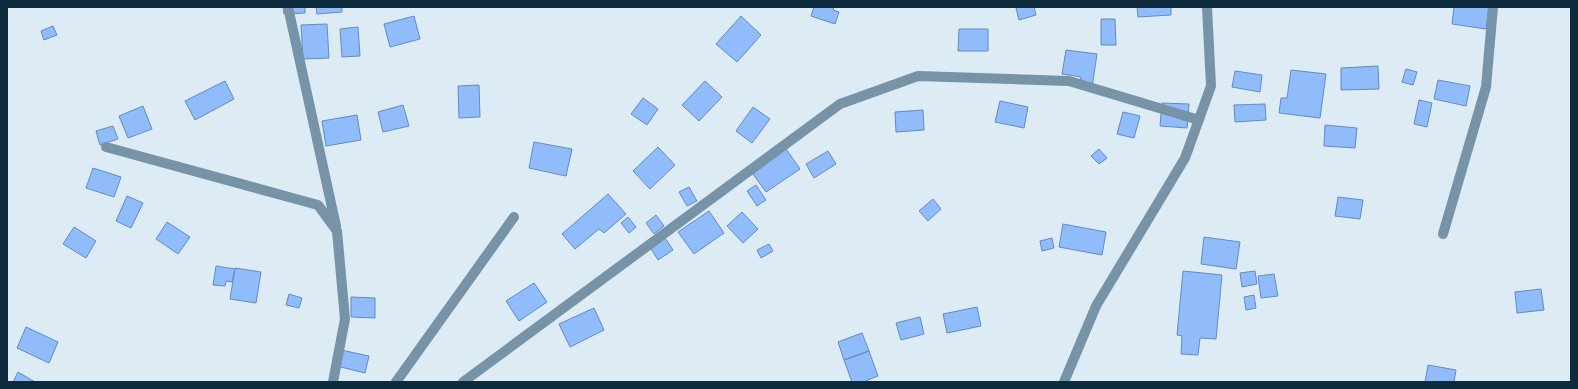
<svg xmlns="http://www.w3.org/2000/svg" width="1578" height="389" font-family="Overpass,sans-serif">
	<style>
		.building { fill: #90bcfc; stroke: #638ac2 }
		.lines { fill: none; stroke-linecap: round; stroke-linejoin: round }
		.minor { stroke: #7793a7; stroke-width: 10 }
	</style>
	<rect width="100%" height="100%" fill="#ddebf4"/>
	<path class="building" d="M283,7H305V13L284,14Z
		M316,7H342V12L317,14Z
		M814,7H834L833,10L839,12L835,24L811,16Z
		M1020,7H1034L1036,15L1019,20L1016,8Z
		M1137,7H1171V15L1138,17Z
		M1454,7H1489L1486,29L1452,24Z
		M414,16L420,39L390,47L384,24Z
		M741,16L761,35L737,62L716,44Z
		M1101,19H1115L1116,45H1101Z
		M327,24L329,58L303,59L301,25Z
		M53,26L57,35L44,40L41,31Z
		M358,27L360,56L342,57L340,29Z
		M959,29H988V51H958Z
		M1066,50L1097,54L1092,87L1080,85L1081,77L1062,74Z
		M1378,66L1379,89L1341,90V68Z
		M1406,69L1417,72L1413,85L1402,82Z
		M1291,70L1326,74L1320,118L1279,113L1281,98H1287Z
		M1235,71L1262,75L1260,92L1232,87Z
		M1438,80L1470,86L1466,106L1434,99Z
		M225,81L234,99L195,120L185,101Z
		M705,81L722,97L699,121L682,105Z
		M479,85L480,117L459,118L458,86Z
		M643,98L658,109L647,125L631,114Z
		M1419,100L1432,103L1427,127L1414,124Z
		M1000,101L1028,107L1024,128L995,122Z
		M1162,103L1189,104L1187,128L1160,126Z
		M1265,104L1266,120L1235,122L1234,105Z
		M403,105L409,126L383,132L378,112Z
		M143,106L152,129L128,138L119,116Z
		M753,107L770,119L752,143L736,131Z
		M923,110L924,130L896,132L895,112Z
		M1123,112L1140,116L1134,138L1117,134Z
		M357,115L361,140L326,146L322,121Z
		M1325,125L1357,128L1355,148L1324,146Z
		M113,126L118,139L100,145L96,131Z
		M534,142L572,149L566,176L529,168Z
		M784,146L800,169L766,192L750,170Z
		M658,147L675,165L650,189L633,171Z
		M1099,149L1107,158L1099,164L1091,156Z
		M828,151L836,164L814,178L806,164Z
		M93,168L121,177L114,197L86,188Z
		M756,185L766,200L757,206L747,191Z
		M689,187L697,201L687,206L679,192Z
		M608,194L626,214L604,233L599,229L575,249L562,234Z
		M127,196L143,203L131,228L116,221Z
		M1338,197L1363,200L1360,219L1335,216Z
		M933,199L941,209L928,221L919,211Z
		M709,211L724,233L694,254L678,232Z
		M742,212L758,229L743,243L727,226Z
		M656,215L664,226L654,234L646,223Z
		M628,217L636,227L629,233L621,223Z
		M167,222L190,237L178,254L156,239Z
		M1063,224L1106,232L1102,255L1059,247Z
		M74,227L96,241L86,258L63,244Z
		M1204,237L1240,242L1236,269L1201,264Z
		M665,238L673,250L658,260L650,247Z
		M1052,238L1054,248L1042,251L1040,241Z
		M769,244L773,251L761,258L757,250Z
		M216,266L235,269L232,282L226,281L225,286L213,285Z
		M235,268L261,272L256,303L230,299Z
		M1183,271L1222,275L1216,339L1200,338L1198,355L1181,354L1182,336L1177,335Z
		M1255,271L1257,284L1242,287L1240,273Z
		M1274,274L1278,296L1261,298L1258,276Z
		M534,283L547,302L519,321L506,301Z
		M1541,289L1544,310L1517,313L1515,292Z
		M289,294L302,298L299,308L286,305Z
		M1254,295L1256,308L1246,310L1244,297Z
		M351,297L375,298V318L351,317Z
		M977,307L981,326L947,333L943,314Z
		M594,308L604,330L570,347L559,324Z
		M920,317L924,334L901,340L896,323Z
		M26,327L58,342L49,363L17,348Z
		M862,333L869,351L844,360L838,342Z
		M341,350L369,356L365,373L337,366Z
		M869,351L878,376L863,382H852L844,360Z
		M1428,365L1456,370L1454,382H1425Z
		M18,372L35,382H13Z"/>
	<g class="lines">
		<path class="minor" d="M288,7L336,226
			M106,147L318,205L337,231L345,319L333,382
			M1443,234L1486,87L1493,7
			M396,382L514,217
			M463,382L840,104L918,76L1069,81L1199,120
			M1064,382L1096,306L1185,158L1211,86L1207,7"/>
	</g>
	<rect width="1578" height="389" fill="none" stroke="#0d2b3d" stroke-width="16"/>
</svg>
